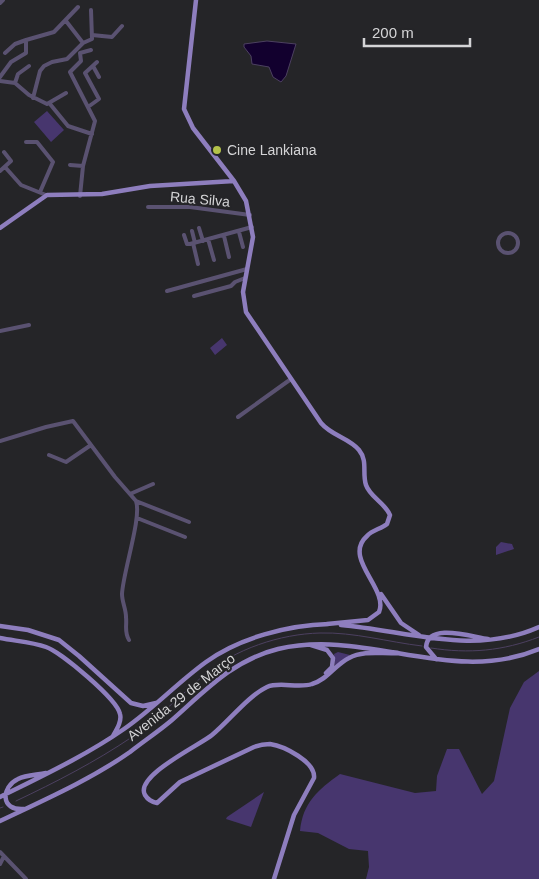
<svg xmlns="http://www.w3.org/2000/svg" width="539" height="879" font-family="Arial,sans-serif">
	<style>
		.green { fill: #47366e }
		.water { fill: #12002e; stroke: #4c4060 }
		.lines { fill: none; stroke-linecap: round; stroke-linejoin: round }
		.stream { stroke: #4c4060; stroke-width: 1 }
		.minor { stroke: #5a5271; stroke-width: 4 }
		.major { stroke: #8e7ebe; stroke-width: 4.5 }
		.poi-dot { fill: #b4c24a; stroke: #252528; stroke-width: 2 }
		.labels { text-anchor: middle; stroke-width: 4; stroke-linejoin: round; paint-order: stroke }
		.poi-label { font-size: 14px; fill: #d4d4d6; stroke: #252528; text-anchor: start }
		.street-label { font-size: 14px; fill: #d4d4d6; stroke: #252528 }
	</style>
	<rect width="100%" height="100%" fill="#252528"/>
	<path class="green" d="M47,111L64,130L51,142L34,122Z
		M222,338L227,345L215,355L210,348Z
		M501,542L512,544L514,549L496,555V547Z
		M338,652L350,655L335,666L334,654Z
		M539,671V879H366L369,867L368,851L349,849L318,833L300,831C303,802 318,790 340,774L415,793L436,791L437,776L447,749H459L482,794L494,781L510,708L524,682Z
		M264,792L251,827L226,819L227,817Z"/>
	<path class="water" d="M267,41L296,44L286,76L281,82L273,77L269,67L252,64L251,56L244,47V44Z"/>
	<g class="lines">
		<path class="stream" d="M431,648C469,654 503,651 539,637
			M16,801C56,782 95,762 132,737C158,718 180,696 204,675C235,649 280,634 320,633C354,632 388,642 422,646
			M0,808L3,807"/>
		<path class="minor" d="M0,3L3,0
			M66,21L83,43
			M92,35L112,37L122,26
			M5,53L15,44L26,40
			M93,66L99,77
			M0,77L11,62L26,53V40L54,32L78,7
			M0,81L15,83L29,95L47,104L66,93
			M15,83L18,74L29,66
			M33,98L40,71L44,66L52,62L67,59L83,43L92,39L91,10
			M50,104L68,126L92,134
			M88,107L99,99L85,73L97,62
			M26,142H37L53,162L40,192
			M70,165L83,166
			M5,167L21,185L46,195
			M0,171L11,161L4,152
			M80,196L83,166L95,121L70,72L81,61L80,53L91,50
			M148,207H190L250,215
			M199,228L203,241
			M192,231L195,243
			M239,232L243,247
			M498 243a10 10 0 1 1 20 0a10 10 0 1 1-20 0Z
			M184,235L187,244H190L252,227
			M224,236L229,257
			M208,239L214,260
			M193,243L198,264
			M167,291L247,269
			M194,296L231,286L235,282L245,278
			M0,331L29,325
			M238,417L291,379
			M0,441L46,427L73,421L115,477L136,501L189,522
			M49,455L66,462L91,445
			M130,494L153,484
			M137,518L185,537
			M129,640C124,632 127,626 126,617C126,609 122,602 122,594C123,572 142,517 136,501
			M0,852L26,879
			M0,864L4,856"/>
		<path class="major" d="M196,0L184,109L193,128L234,181L246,201L253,237L243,292L246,312L321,423C332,436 349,438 359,450C368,461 362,473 366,485C370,497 385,503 390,515L387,524C381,529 372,530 367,536C342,558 389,589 379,612L368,620L327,624
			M0,228L47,195L102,194L150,186L234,181
			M381,594L401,623L419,635
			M341,625C408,631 474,656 539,627
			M0,626L28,630L59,640L79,656L131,703L143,706L156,703
			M0,638C15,641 32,642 46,647C61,652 117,699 120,714C122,721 117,729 113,736
			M311,645L327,650L333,658L332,667L326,673
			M436,659L426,647C428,622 472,637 488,639
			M0,797C42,776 85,756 124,729C153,709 177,683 206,662C239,638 288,625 329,624
			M24,809C0,811 1,787 18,779C26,775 37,775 46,773
			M0,821C44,800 90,780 130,752C144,741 159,731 172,720C205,691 233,660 278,649C367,628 451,686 539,649
			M274,879L294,815L314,778C316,762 284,746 270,744C264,744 259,745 254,747L180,782L157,803C152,802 148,800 145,795C134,776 200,745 212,735C229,721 248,696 267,687C280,681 298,689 312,684C327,680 335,665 349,658C364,650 381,654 398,653"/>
	</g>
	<circle class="poi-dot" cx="217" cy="150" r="5"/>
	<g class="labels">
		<g class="poi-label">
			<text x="227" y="155">Cine Lankiana</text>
		</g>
		<g class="street-label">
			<text transform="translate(200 199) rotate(5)" y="5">Rua Silva</text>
			<text transform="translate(181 697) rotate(-38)" y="5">Avenida 29 de Março</text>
		</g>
	</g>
	<path d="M364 38v8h106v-8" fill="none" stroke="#d4d4d6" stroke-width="2.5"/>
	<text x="372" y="38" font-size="15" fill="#d4d4d6" stroke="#252528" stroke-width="4" paint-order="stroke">200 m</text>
</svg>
